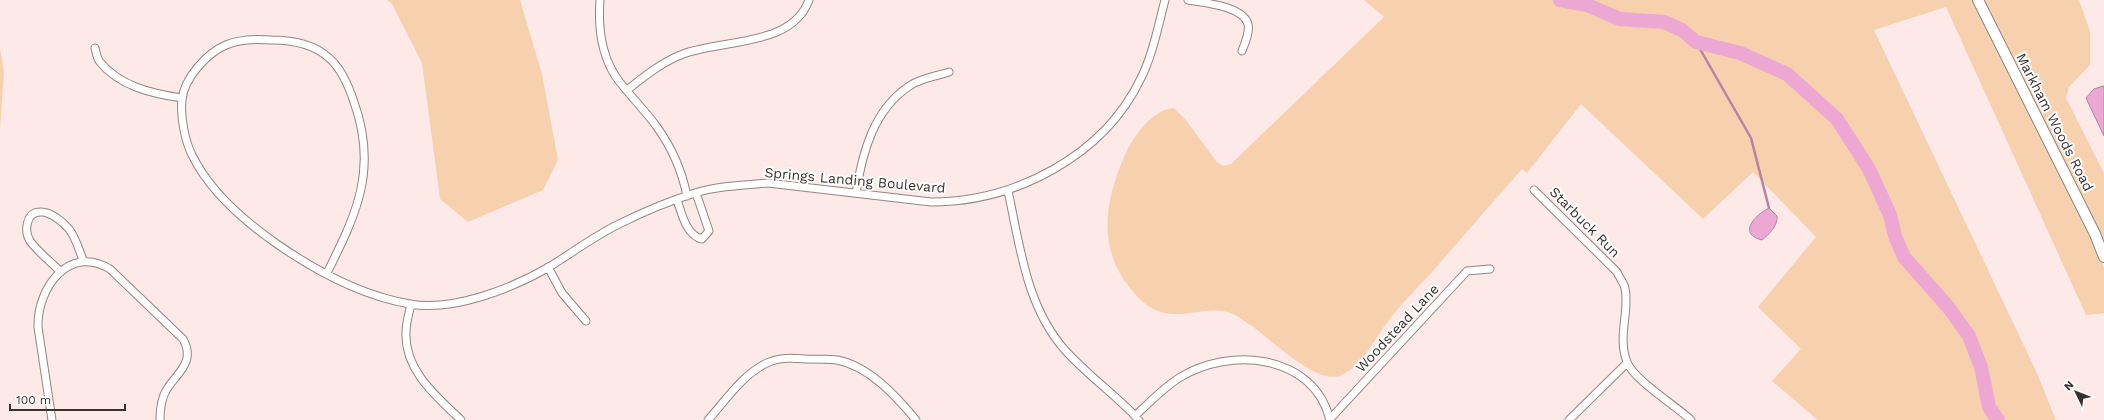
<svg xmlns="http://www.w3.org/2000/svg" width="2104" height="420" font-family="'Work Sans',sans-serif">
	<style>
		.green { fill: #f7d0ae }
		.water { fill: #eca7d3; stroke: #b684a2 }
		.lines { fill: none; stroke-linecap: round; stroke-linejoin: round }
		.stream { stroke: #b684a2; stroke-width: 2.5 }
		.river { stroke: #eca7d3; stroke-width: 14 }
		.street-casing { stroke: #968483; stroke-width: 9 }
		.secondary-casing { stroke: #968483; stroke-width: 12 }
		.street { stroke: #fff; stroke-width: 7 }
		.secondary { stroke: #fff; stroke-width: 10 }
		.labels { text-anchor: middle; stroke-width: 4; stroke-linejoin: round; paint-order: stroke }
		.street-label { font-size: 14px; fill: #393131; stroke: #fff }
	</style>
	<rect width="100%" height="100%" fill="#fde9e8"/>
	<path class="green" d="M387,0H520L542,74L558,160L543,190L468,222L440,199L422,63L392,4Z
		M1364,0H1974L2091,235L2104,268V313L2086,315L1946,7L1874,30L2036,371L2056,420H1818L1772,381L1801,349L1758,307L1816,237L1753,172L1703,219L1581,104L1527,173L1522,169C1492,203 1462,237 1433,271C1418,287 1402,303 1389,320C1374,339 1364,364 1342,375C1317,387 1269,337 1249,324C1242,319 1232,312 1223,311C1204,308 1184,317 1165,313C1150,310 1138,299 1130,288C1097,247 1105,201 1124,157C1133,137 1151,110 1174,108L1185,119L1217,162L1223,166L1231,164L1384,17Z
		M1983,0H2079L2090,31V65L2069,87L2066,98L2104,173V246Z
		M0,48L4,72L0,129Z"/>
	<path class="water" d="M2103,86H2104V136L2086,98L2094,89Z
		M1769,208L1777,216C1778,226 1769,234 1762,240C1737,234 1755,215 1769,208Z"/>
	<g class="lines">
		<path class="stream" d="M1696,42L1751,138L1769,208"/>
		<path class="river" d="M1560,0L1587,5L1620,19L1664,22L1682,30L1696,42L1740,53L1787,74L1837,119L1869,169L1890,215L1895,236L1904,257L1949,308L1969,336L1981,367L1989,407L1998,420"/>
		<g class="street-casing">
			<path id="street" d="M600,0C598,26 601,54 616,77C628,94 644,109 657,127C672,148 682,171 687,196
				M1188,0C1204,3 1243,6 1248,24C1250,32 1245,43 1242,51
				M95,48C96,52 97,59 100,62C119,86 153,94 182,98
				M627,90C645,76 662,62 683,54C723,39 792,47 809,0
				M1534,190L1617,272C1619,277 1624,283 1625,288C1630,311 1617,336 1627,362C1633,379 1676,406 1691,420
				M1008,191C1020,246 1026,305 1064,349C1087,375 1116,395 1139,420
				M856,193C862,153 874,108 911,85C922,78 937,76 949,72
				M677,200C682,214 686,235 702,239L709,231L696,193
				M548,267L562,293L586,321
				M61,272C51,262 38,252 30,241C24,231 26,212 40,212C50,211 63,222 69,229C76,238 79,250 83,260
				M327,273C357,213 378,169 354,102C349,87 341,68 329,58C314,44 291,40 271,40C257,39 240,39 226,45C207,53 184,78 182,100C180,116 185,141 192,155C210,192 244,221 277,244C316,271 362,296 410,304C453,312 513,288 549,267C572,253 593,237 617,225C641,213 669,201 695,193C718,186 744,185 768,183L931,202C1015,202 1104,156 1141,78C1153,54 1158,26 1165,0
				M411,304C409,313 406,323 406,332C404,370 436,396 461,420
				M1135,416C1149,403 1163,388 1179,378C1230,346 1314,354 1330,420
				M1330,419L1467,271L1490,269
				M52,420L38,327C37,288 69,244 110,269L183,339C196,362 177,373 167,389C161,398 160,410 160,420
				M708,420C726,400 743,374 767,363C780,357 793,358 806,359C816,359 827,359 837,360C869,366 896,396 916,420
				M1569,420L1627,363"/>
		</g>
		<g class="secondary-casing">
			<path id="secondary" d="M1978,0L2095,234L2104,257"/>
		</g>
		<use href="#street" class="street"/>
		<use href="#secondary" class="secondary"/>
	</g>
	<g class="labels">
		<g class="street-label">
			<text transform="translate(2055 122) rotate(63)" y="5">Markham Woods Road</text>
			<text transform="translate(855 180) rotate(5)" y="5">Springs Landing Boulevard</text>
			<text transform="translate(1585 222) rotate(45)" y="5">Starbuck Run</text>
			<text transform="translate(1397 328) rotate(-47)" y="5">Woodstead Lane</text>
		</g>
	</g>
	<g transform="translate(2076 392) rotate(313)" stroke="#ffffff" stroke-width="3" paint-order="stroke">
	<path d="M0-3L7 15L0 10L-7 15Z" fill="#393131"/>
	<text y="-6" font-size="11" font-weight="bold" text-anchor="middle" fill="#393131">N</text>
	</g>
	<path d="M10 404v6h115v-6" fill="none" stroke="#393131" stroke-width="2"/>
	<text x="16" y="404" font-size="12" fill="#393131" stroke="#ffffff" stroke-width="3" paint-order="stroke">100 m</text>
</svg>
